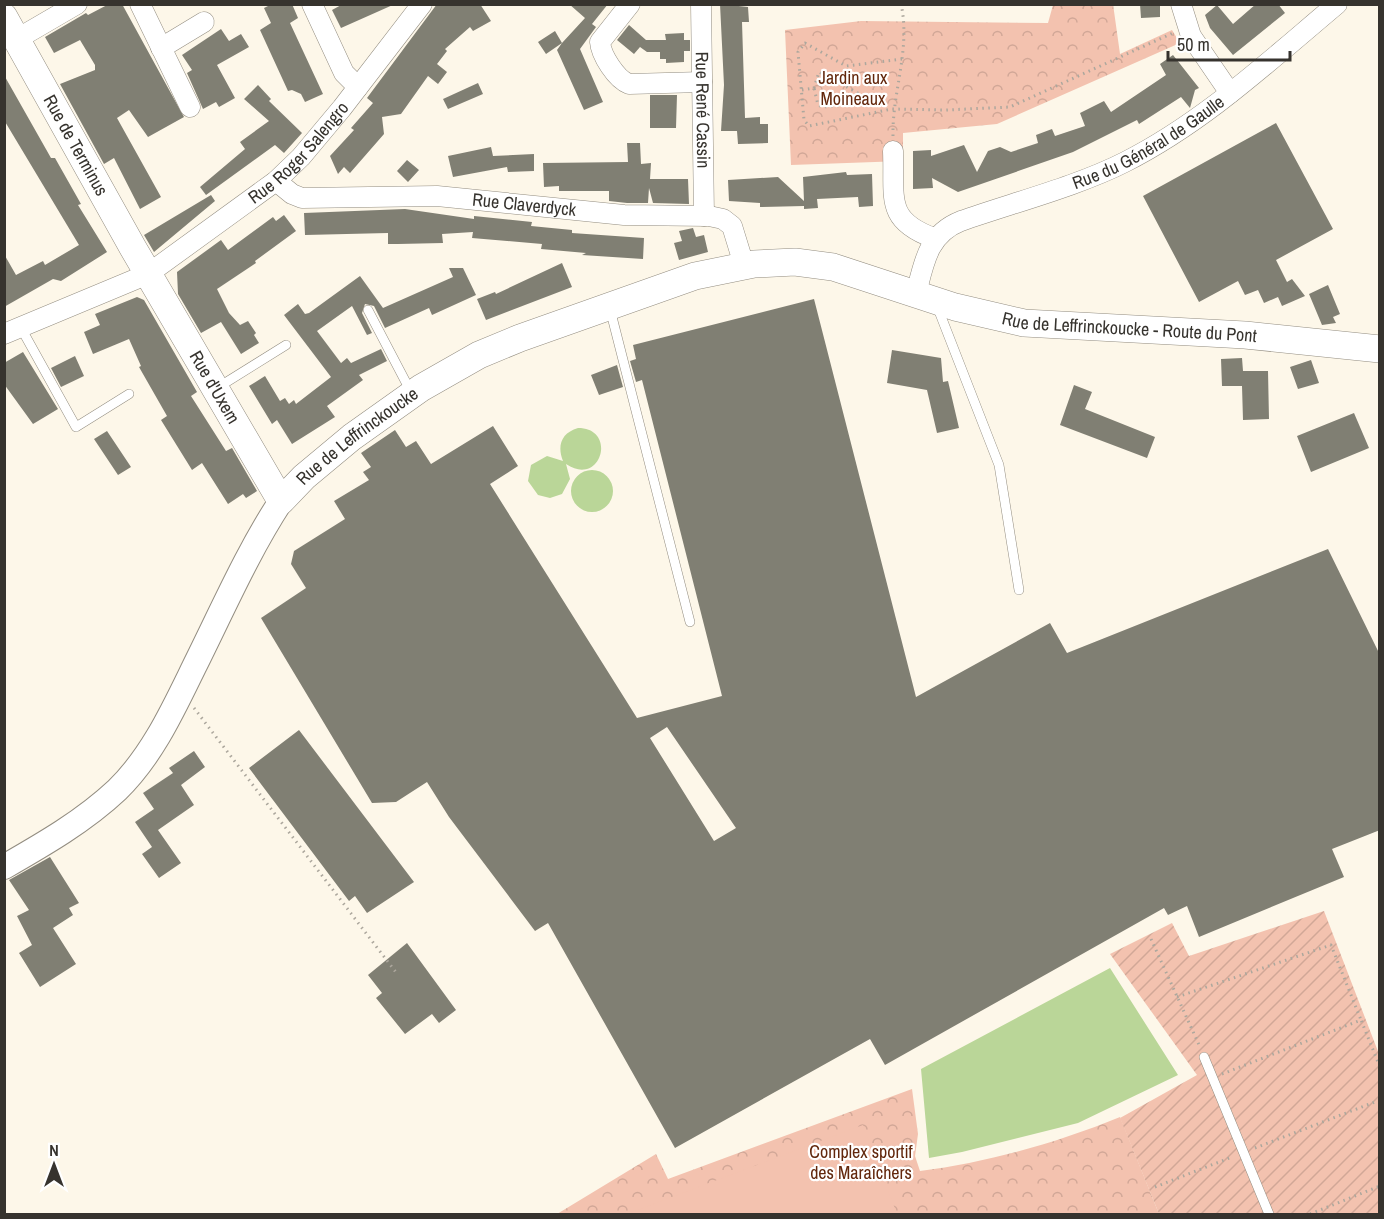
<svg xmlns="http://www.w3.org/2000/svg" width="1384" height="1219" font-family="'Archivo Narrow',sans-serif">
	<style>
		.park { fill: url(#park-crowns) }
		.garden { fill: url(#garden-furrows) }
		.pitch { fill: #f3c2af }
		.water { fill: #bad698 }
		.building { fill: #807f73; fill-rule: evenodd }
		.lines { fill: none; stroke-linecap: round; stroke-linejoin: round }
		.service-casing { stroke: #938d81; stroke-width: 10 }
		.minor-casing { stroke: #938d81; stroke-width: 21 }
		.tertiary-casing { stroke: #938d81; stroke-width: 26 }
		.secondary-casing { stroke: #938d81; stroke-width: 28 }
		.path { stroke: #aca79d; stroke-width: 3; stroke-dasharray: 1.5 4.5; stroke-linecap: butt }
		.service { stroke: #fff; stroke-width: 9 }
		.minor { stroke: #fff; stroke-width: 20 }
		.tertiary { stroke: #fff; stroke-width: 24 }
		.secondary { stroke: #fff; stroke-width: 27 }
		.labels { text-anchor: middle; stroke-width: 4.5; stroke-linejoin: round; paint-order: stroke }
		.park-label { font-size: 18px; fill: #62270c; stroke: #fff }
		.street-label { font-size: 18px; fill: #36332e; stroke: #fff }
	</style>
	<defs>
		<pattern id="park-crowns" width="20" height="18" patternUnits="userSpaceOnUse" patternTransform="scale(1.5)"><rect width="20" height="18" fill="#f3c2af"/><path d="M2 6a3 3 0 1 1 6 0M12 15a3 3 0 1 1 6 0" fill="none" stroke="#d1a797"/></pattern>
		<pattern id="garden-furrows" width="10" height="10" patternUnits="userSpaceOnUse" patternTransform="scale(1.5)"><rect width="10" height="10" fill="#f3c2af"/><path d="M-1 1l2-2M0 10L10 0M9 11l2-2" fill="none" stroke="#d1a797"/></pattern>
	</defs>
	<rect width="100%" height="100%" fill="#fdf7e9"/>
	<path class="park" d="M1113,4L1120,54L1172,30L1180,43L997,124L903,133V161L791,165L785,30L861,21L1048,23L1053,5Z
		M912,1089L918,1134L915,1156L920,1171C988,1162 1057,1143 1120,1117L1159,1214H557L656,1154L668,1179Z"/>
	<path class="garden" d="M1324,911L1379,1054V1214H1159L1120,1118L1197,1075L1110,954L1172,923L1189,956Z"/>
	<path class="pitch" d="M863,1125L897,1214H627Z"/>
	<path class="water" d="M578,428C618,428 601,488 566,464L570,479L562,494L550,498L538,495L528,481L531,465L547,456L563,461C557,446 561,433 578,428Z
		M571 491a21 21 0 1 1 42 0a21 21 0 1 1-42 0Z
		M1110,968L1178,1075L1078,1123L962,1152L929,1158L921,1069Z"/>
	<path class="building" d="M109,4H122L184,117L148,137L129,110L117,118L161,197L140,209L114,158L104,164L60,84L95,70V65L80,40L54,53L45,37L86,13L88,15Z
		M272,4H292L298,18L290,23L323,94L305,102L301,94L292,90L288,91L260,30L271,23L264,8Z
		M343,4H395L341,28L332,10Z
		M437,4H480L491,21L473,31L470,27L445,49L447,51L437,64L447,72L438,84L428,76L401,114L382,117L384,134L350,173L344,167L338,174L330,156L354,130L351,128L373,103L367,98Z
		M569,4H608L592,24L596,27L580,49L603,102L584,110L557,50L562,43L546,54L538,42L555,31L562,43L585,18Z
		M720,4L748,7L749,22H742L745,118L760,117V124H768V143L738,144L737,131H721L724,85Z
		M1140,4H1160V17L1141,18Z
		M1256,4H1278L1285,13L1233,55L1210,28L1205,15L1217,5L1233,24Z
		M629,25L646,40H666L665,34L684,33V40H690V51H684V62L666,63V59H660V52H647L640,47L634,54L617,40Z
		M221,29L229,41L241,34L249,47L217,65L235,98L219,107L216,102L203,109L187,73L192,70L182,55Z
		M1173,55L1199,88L1195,90L1190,108L1181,97L1139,124L1137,120L1073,152L958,192L932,178L933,188L913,189V151L931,150V156L964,145L977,172L988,151L1000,147L1011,152L1038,143L1036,135L1052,129L1055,136L1085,126L1080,113L1104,101L1111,112L1166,75L1160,64Z
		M4,75L51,158H55L81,204L78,205L107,252L61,281L53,279L4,307V254L16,275L43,261L45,265L79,245L4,120Z
		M478,83L483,94L448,109L443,99Z
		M258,85L271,99L269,101L302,133L284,153L275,145L206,195L200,187L245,149L240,142L269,121L244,99Z
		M650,95H677L676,128H650Z
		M1276,123L1333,229L1276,260L1287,282L1292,279L1305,296L1282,306L1278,297L1264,303L1258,290L1245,295L1238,281L1199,302L1143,196Z
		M627,143H640L641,164L651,163L650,179H688L689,204L653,203L649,188L648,203H627L609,201V191H559V186L544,187L543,163L628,162Z
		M491,147L493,156L534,154V171L508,172L507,167L453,177L448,156Z
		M407,160L419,170L408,182L397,171Z
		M846,172L847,175L872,174L873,206L859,207L858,197L817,199L818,208L804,209V206L760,207V203L729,201L728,180L778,177L804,201L803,177Z
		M211,195L215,201L154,252L144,235Z
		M405,209L474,219V216L532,222L531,226L572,230V233L644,238L643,259L582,255L586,253L541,249L542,244L472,238L473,232L442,234L443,243L398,244H388V233L305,235L304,213Z
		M284,215L296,231L255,261L256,263L217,289L229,313L240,325L248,321L256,333L254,335L259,343L241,354L221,322L201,333L178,294L177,272L221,240L228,250L273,217L276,221Z
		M693,228L696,237L704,235L708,252L679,260L674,243L682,241L679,231Z
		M562,263L572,287L486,320L477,299L495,292L496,294Z
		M449,268H463L476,295L432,315L429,308L385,328L374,306L365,304L362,313L372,333L367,335L352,306L317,331L341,363L347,358L351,363L381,349L387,361L359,375L363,380L327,406L335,417L292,444L277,420L272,424L249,386L265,376L280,401L285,398L289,404L294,400L296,404L331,377L284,315L298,304L305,314L309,313L360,276L383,308L453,277Z
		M1328,285L1340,314L1333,317L1336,323L1322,325L1309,294Z
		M137,297L144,300L197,392L191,396L226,451L232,448L257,491L246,498L243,494L228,504L202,463L192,470L161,420L167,416L139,367L141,366L129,339L93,354L84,332L100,325L95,314Z
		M814,299L916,697L1050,623L1067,653L1328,549L1380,655V830L1332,849L1344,877L1199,937L1187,906L1168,915L1164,908L885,1065L870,1039L675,1148L548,923L535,931L449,817L427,782L396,802L372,803L261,618L306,588L291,564L294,551L345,519L334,501L369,480L363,472L371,467L361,453L395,430L406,447L416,441L431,464L493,426L518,466L490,484L637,718L722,696L642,380L636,382L630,361L636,359L633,345ZM667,727L736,828L714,841L650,738Z
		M892,350L941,358L943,382L948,381L959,428L937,433L927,390L887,383Z
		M23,352L58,409L33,424L4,384V363Z
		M75,356L84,376L61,387L51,368Z
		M1242,358L1243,371H1268L1269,419L1243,420L1242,386H1222L1221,359Z
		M1311,360L1319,383L1298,389L1290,367Z
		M617,365L623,387L599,395L591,375Z
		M1074,385L1092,392L1085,409L1155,437L1147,458L1060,425Z
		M1354,413L1369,448L1311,472L1297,436Z
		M107,431L131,467L118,475L94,439Z
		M299,730L414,882L367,913L355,896L349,901L249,768Z
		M194,751L205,767L181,785L194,805L158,830L181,863L159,878L142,854L152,847L135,822L154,809L143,793L173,773L169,768Z
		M50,857L79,903L69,908L73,915L53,928L76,964L40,987L19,953L32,945L17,916L29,910L9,880Z
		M407,943L456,1010L439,1023L432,1014L405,1034L376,998L382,993L368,975Z"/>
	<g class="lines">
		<g class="service-casing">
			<path id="service" d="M937,306L999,465L1019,590
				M610,309L690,622
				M368,310L411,392
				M21,328L76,427L129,394
				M217,388L286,345
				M1204,1057L1269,1214"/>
		</g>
		<g class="minor-casing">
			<g id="minor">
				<path d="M140,4L190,107"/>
				<path d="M312,4L344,73L358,87"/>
				<path d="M630,4L600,42C601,55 616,79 629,84L702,82"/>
				<path id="s1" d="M701,4L704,216"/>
				<path d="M1181,4L1191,36L1230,93"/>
				<path d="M17,39L77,4"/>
				<path d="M161,48L204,22"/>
				<path d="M893,151C895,197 884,220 934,238"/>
				<path id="s2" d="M276,181L292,194L302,198L437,196L624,215L709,216L723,219L732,226L744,265"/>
				<path id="s3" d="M916,294C924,262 928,234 961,221C1012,203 1078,186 1125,162C1204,122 1269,61 1337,4"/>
				<path id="s4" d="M4,334L148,274L276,181L301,157L342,108L422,4"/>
			</g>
		</g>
		<g class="tertiary-casing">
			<path id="tertiary" d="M4,867C44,844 84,821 117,790C152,756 173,710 194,667C222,611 247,553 281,501"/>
		</g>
		<g class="secondary-casing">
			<g id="secondary">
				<path id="s5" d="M4,17L133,248L281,501L304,477L352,437L421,388L479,355L520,338L695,276L754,264L795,262L833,267L955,307L1024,323L1245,335L1380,349"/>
			</g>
		</g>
		<path class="path" d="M902,59L846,66L805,43L798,52L804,120L809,126L892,109L946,110L1010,107L1173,33
			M802,90L814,88L819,72L867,98L858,104L823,107L818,105L814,88
			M893,136C892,92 911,49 901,4
			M194,708L398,975
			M1151,939L1200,1047
			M1177,997L1331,945L1361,1020
			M1222,1074L1361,1020L1380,1067
			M1255,1148L1380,1100
			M1155,1187L1232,1157
			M1310,1214L1380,1186"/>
		<use href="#service" class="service"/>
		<use href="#minor" class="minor"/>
		<use href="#tertiary" class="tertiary"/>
		<use href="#secondary" class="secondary"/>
	</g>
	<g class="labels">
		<g class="park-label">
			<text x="853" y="84">Jardin aux<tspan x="853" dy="21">Moineaux</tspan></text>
			<text x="861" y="1158">Complex sportif<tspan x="861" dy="21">des Maraîchers</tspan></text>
		</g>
		<g class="street-label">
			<text dy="6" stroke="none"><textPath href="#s1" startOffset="106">Rue René Cassin</textPath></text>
			<text dy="6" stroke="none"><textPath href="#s3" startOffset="294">Rue du Général de Gaulle</textPath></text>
			<text dy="6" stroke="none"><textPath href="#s5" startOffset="147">Rue de Terminus</textPath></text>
			<text dy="6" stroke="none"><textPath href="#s4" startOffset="350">Rue Roger Salengro</textPath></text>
			<text dy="6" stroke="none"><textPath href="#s2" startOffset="254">Rue Claverdyck</textPath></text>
			<text dy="6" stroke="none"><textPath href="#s5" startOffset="1479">Rue de Leffrinckoucke - Route du Pont</textPath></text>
			<text dy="6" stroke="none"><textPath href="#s5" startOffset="426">Rue d'Uxem</textPath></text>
			<text dy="6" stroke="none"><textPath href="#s5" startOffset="658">Rue de Leffrinckoucke</textPath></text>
		</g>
	</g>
	<rect width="1384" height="1219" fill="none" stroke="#36332e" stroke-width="12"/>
	<g transform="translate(54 1165)" stroke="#ffffff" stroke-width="4.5" paint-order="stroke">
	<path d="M0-4.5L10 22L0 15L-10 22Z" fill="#36332e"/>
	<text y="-9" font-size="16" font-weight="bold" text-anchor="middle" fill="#36332e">N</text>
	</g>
	<path d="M1168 51v9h122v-9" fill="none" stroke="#36332e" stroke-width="3"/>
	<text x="1177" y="51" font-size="18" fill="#36332e" stroke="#ffffff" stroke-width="4.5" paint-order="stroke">50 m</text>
</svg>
